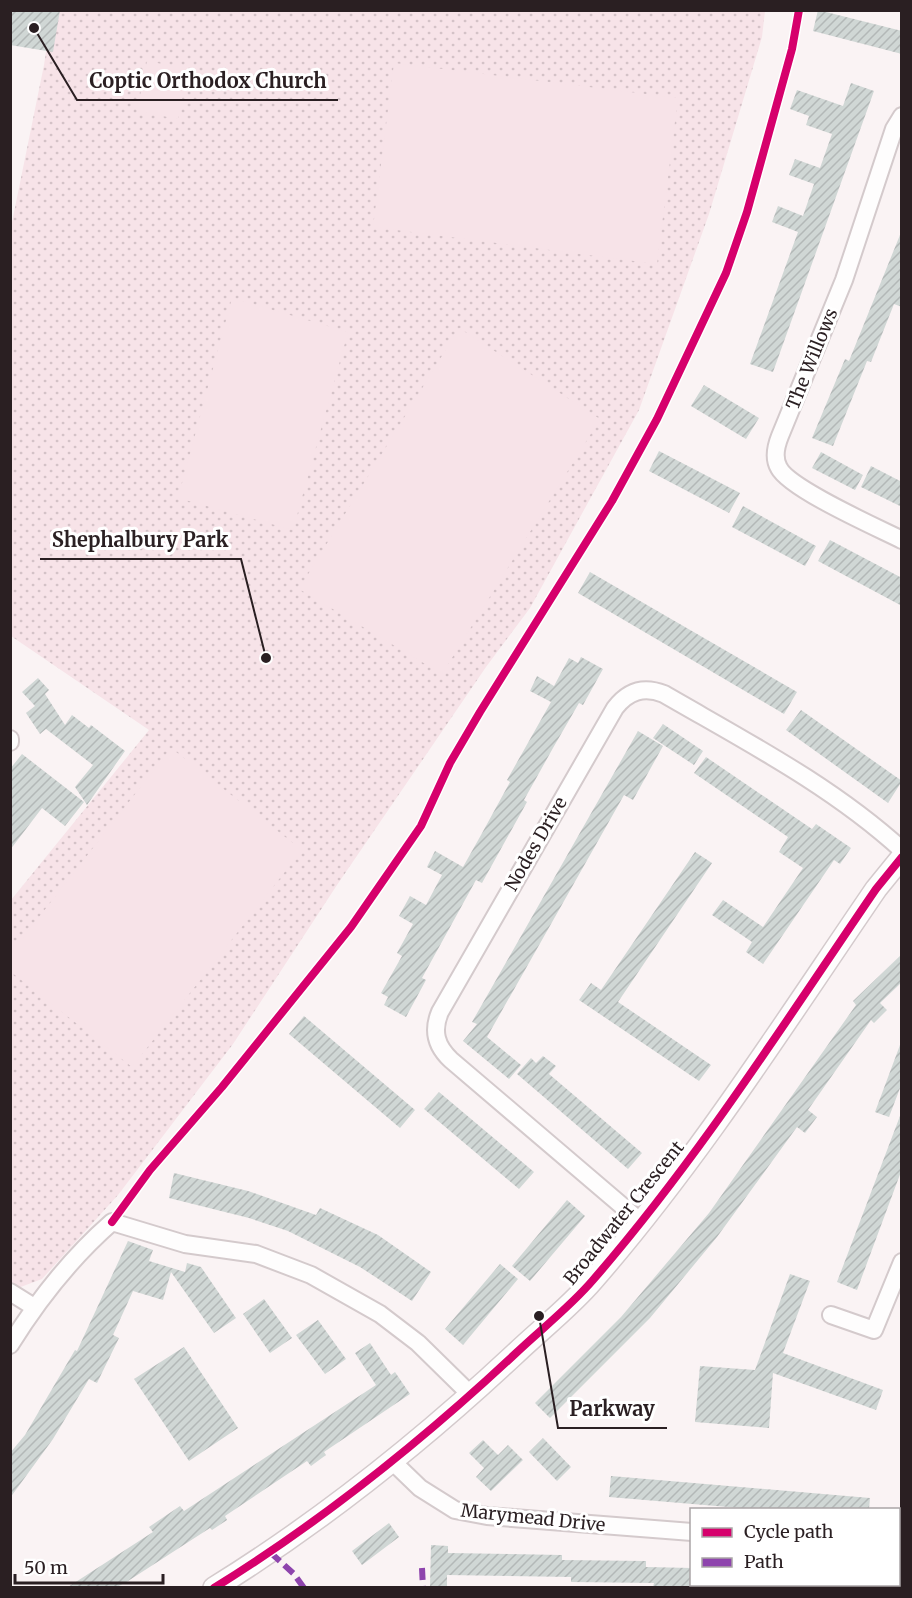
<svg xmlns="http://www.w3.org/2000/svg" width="912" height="1598" font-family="Merriweather,serif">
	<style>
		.park { fill: url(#park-dots) }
		.pitch { fill: #f7e3e8 }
		.building { fill: url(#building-hatch) }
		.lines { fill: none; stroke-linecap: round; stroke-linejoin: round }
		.minor-casing { stroke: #d4cacc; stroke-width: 20 }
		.tertiary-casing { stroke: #d4cacc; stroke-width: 24 }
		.minor { stroke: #fefdfd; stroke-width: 16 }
		.tertiary { stroke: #fefdfd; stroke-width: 21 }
		.quiet { stroke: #8e44ad; stroke-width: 6; stroke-dasharray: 12 6; stroke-linecap: butt }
		.cycleway-casing { stroke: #fff; stroke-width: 11 }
		.cycleway { stroke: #d6006c; stroke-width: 8 }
		.labels { text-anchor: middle; stroke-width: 6; stroke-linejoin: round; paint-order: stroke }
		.street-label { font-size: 18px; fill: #2a1f22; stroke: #fff }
		.leader { fill: none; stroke: #2a1f22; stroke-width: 2 }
		.callout-dot { fill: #2a1f22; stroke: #fff; stroke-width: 2 }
		.callout-label { font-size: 20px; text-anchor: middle; font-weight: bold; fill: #2a1f22; stroke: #fff; stroke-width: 6; stroke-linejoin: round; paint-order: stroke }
	</style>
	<defs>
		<pattern id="park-dots" width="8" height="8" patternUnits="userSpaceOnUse" patternTransform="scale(1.5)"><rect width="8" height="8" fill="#f7e3e8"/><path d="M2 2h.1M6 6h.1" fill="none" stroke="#d4c2c7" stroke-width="1.8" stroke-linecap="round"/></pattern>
		<pattern id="building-hatch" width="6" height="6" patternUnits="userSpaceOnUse" patternTransform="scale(1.5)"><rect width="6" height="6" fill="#d0d7d5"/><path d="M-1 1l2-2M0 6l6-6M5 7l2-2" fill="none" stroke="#b3b8b7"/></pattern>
	</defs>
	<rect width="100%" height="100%" fill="#faf3f4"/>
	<path class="park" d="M52,11H765L762,37L709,214L639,410L530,608L486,667L337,885L233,1044L118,1195L42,1279L18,1288L10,1284L11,900L149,730L11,636V227L44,65Z"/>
	<path class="pitch" d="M147,61L188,69L178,119L137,111Z
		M394,63L678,98L657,264L373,227Z
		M232,298L348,332L293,530L178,498Z
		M459,328L600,419L442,674L299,589Z
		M171,748L302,850L132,1067L11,972V953Z"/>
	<path class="building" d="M10,10H60L53,52L10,45Z
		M818,10L902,31V54L813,31Z
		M851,83L874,91L773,372L750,364L798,232L772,222L778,206L803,216L814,184L789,175L795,159L820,168L832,134L806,125L809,116L790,109L797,90L843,106Z
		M902,230V307L894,304L871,362L867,361L833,446L812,438L845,359L849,361Z
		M704,385L759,418L746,439L691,406Z
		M659,451L740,493L729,513L649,471Z
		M821,452L863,475L855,490L812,468Z
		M871,466L902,482V507L861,487Z
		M743,506L816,546L805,566L732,527Z
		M830,540L902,578V606L818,561Z
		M590,572L797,692L784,714L578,593Z
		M581,657L603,669L583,705L579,703L553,748L524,800L527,802L482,883L476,880L422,978L426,980L406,1017L384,1005L388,997L381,993L402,956L397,953L413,924L399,916L410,896L426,905L442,875L427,867L435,851L463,867L481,835L510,782L507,780L551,702L530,691L537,676L554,686L569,658L578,663Z
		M38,678L49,690L45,694L65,725L72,715L89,728L91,725L125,751L87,805L75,787L93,765L46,729L40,734L26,713L35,706L22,692Z
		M801,710L902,781L888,803L786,730Z
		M663,724L703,751L694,765L653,738Z
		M638,731L663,746L633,800L624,795L487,1037L521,1065L509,1079L463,1041L477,1024L472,1022Z
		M22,754L84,802L65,826L42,808L10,850V769Z
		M706,757L812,829L816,824L851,848L840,864L834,860L763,964L746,952L752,942L712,915L723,900L763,927L803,868L779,852L788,837L694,773Z
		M695,852L712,863L618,1002L711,1065L699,1081L579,1000L591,983L601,990Z
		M902,954V982L880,1003L887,1010L874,1023L871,1020L808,1110L817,1117L805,1133L797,1127L717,1237L650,1318L550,1418L535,1403L621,1317L709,1213L856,1005L853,1001Z
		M304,1016L415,1110L400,1128L289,1034Z
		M900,1045L902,1083L889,1117L875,1112Z
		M543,1056L556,1066L549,1074L642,1153L628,1169L517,1074L531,1058L536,1063Z
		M439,1092L534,1172L519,1189L424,1109Z
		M900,1116L902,1169L857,1290L837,1282Z
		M174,1173L248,1191L316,1215L320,1208L378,1235L431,1272L412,1301L360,1267L288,1231L249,1218L169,1198Z
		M567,1200L585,1216L530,1281L512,1266Z
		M128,1241L153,1250L149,1261L185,1272L187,1263L201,1267L236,1318L214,1333L171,1272L163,1300L133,1291L113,1335L119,1338L97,1383L89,1379L53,1439L10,1498V1453L25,1435L75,1350L77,1351Z
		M500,1264L518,1279L463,1345L445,1329Z
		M790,1274L810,1281L783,1353L883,1390L876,1410L773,1373L769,1428L695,1422L700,1366L755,1370Z
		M264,1299L292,1338L270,1353L243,1314Z
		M318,1320L346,1359L325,1374L296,1335Z
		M370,1343L391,1375L395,1372L410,1394L324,1452L326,1455L311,1466L307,1461L225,1516L227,1520L212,1530L210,1528L128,1581L117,1587H68L153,1532L149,1527L180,1506L184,1511L376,1385L355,1353Z
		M184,1347L238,1428L189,1461L134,1379Z
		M543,1438L571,1467L557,1481L529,1452Z
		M483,1440L498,1455L508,1445L523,1460L491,1491L476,1477L484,1468L469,1453Z
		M611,1476L870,1498L869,1509H752L609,1497Z
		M389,1523L399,1537L362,1565L352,1551Z
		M431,1545L448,1546V1553L562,1555V1560L646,1561V1567L692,1568V1587H653L654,1583L571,1582V1577L447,1575V1587H430Z"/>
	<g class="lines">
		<g class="minor-casing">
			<path id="minor" d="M902,116L894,129L844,280L780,436C776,446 773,458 779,468C790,489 876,527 902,540
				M10,739V742
				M641,1222L451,1060C436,1046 432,1031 440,1012L615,708C628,691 644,686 664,694C745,741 832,786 902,850
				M10,1292L34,1307
				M831,1315L874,1330L902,1262
				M10,1345C38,1300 72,1257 112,1222L185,1244L256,1254L311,1275L380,1314L418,1343L471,1395
				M392,1461L420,1488L455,1510L487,1516L692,1532
				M898,1549H902"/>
		</g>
		<g class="tertiary-casing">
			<path id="tertiary" d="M214,1588C322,1521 422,1441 515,1354C540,1330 570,1307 593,1280C699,1158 785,1022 876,889L902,857"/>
		</g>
		<use href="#minor" class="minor"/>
		<use href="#tertiary" class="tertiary"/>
		<path class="quiet" d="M271,1553L294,1574L304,1588
			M422,1568L423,1588"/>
		<g class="cycleway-casing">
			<path id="cycleway" d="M112,1222L150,1170L222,1087L351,927L421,826L450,763L480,712L612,501L657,419L726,273L747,212L792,49L799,10
				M214,1588C322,1521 422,1441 515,1354C540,1330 570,1307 593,1280C699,1158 785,1022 876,889L902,857"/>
		</g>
		<use href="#cycleway" class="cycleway"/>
	</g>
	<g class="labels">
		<g class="street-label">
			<text transform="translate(812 359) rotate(-68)" y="6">The Willows</text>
			<text transform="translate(536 844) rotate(-60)" y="6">Nodes Drive</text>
			<text transform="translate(624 1213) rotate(-51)" y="6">Broadwater Crescent</text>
			<text transform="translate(533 1518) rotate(6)" y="6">Marymead Drive</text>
		</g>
	</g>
	<path class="leader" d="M34 28L77 100H338M266 658L241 559H40M539 1316L558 1428H667"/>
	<g class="callout-dot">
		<circle cx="34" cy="28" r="6"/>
		<circle cx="266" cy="658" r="6"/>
		<circle cx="539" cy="1316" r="6"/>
	</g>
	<g class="callout-label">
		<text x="208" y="88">Coptic Orthodox Church</text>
		<text x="140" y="547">Shephalbury Park</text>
		<text x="612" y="1416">Parkway</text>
	</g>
	<rect width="912" height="1598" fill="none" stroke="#2a1f22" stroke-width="24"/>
	<rect x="690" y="1508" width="210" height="78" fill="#ffffff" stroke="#aaa5a7" stroke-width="1.5"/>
	<rect x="702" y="1528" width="30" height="9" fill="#d6006c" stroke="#aaa5a7" stroke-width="1.5"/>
	<text x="744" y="1538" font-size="18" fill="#2a1f22">Cycle path</text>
	<rect x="702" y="1558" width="30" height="9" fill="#8e44ad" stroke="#aaa5a7" stroke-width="1.5"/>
	<text x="744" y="1568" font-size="18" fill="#2a1f22">Path</text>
	<path d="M15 1574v9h148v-9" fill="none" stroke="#2a1f22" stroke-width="3"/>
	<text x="24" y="1574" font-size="18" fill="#2a1f22" stroke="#ffffff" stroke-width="4.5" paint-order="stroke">50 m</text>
</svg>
